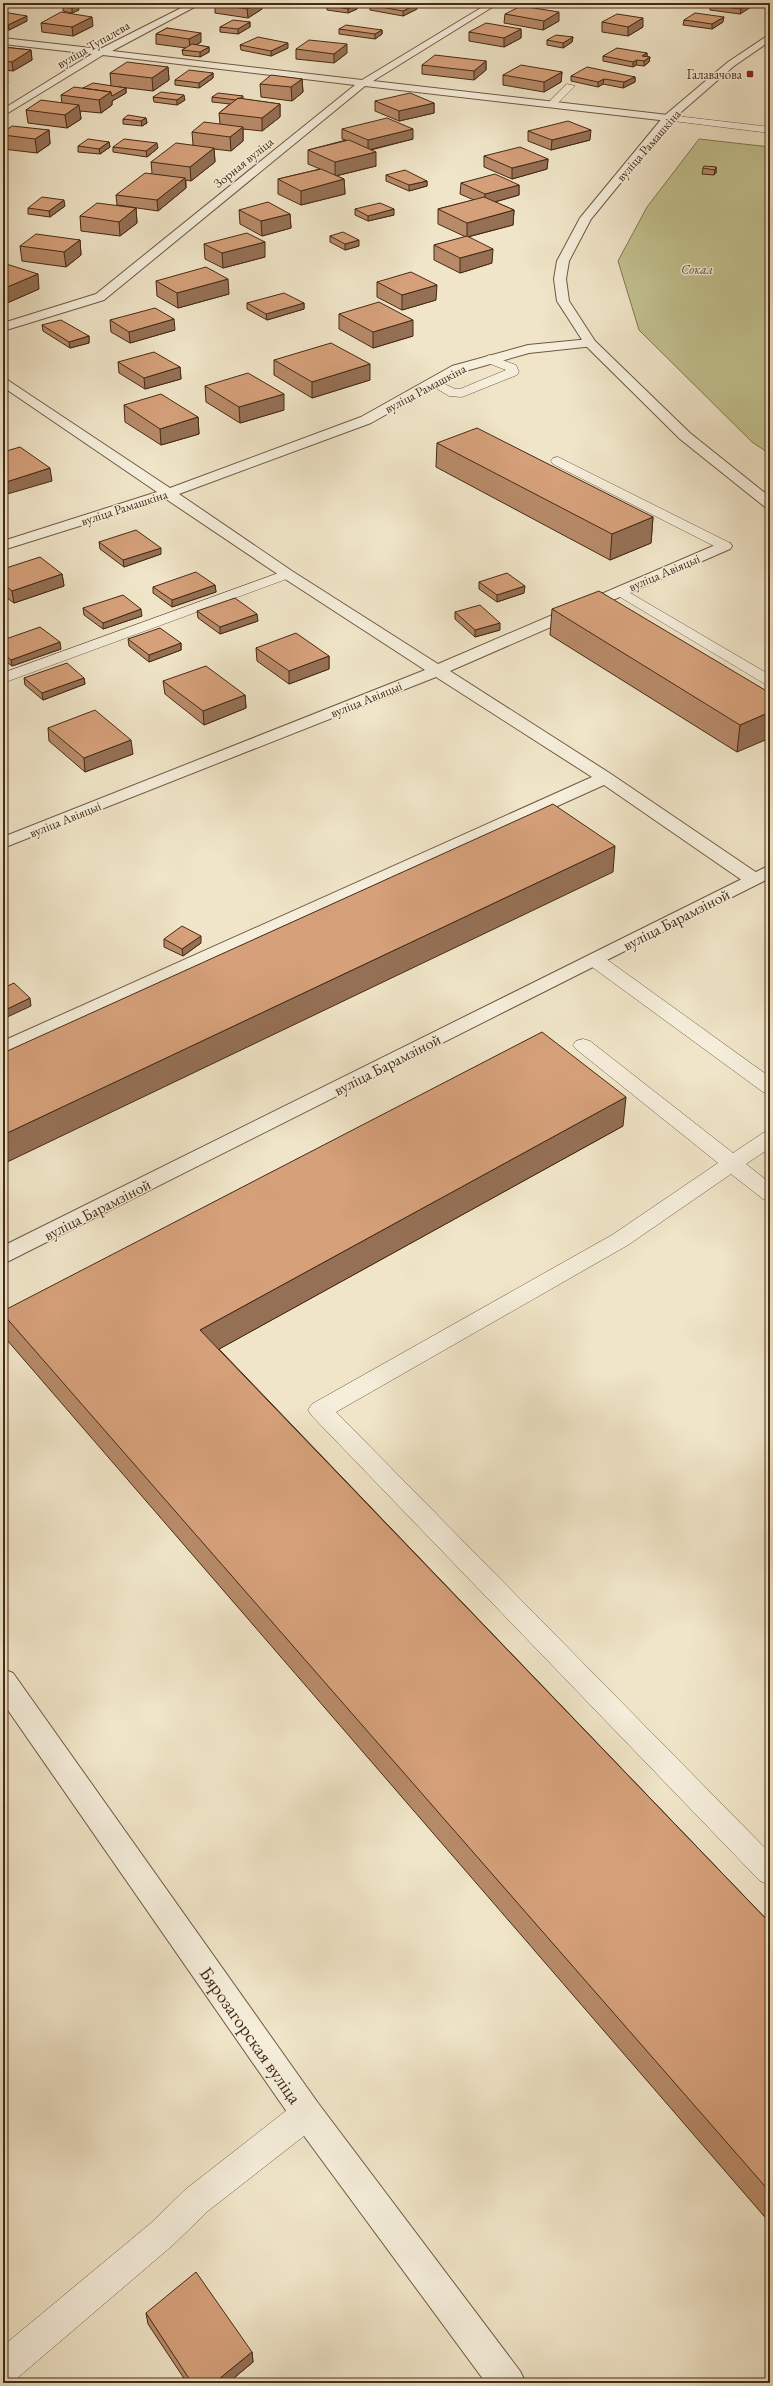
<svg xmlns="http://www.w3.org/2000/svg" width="773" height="2386" font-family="'EB Garamond',serif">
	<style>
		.green { fill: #c2c290; stroke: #847652 }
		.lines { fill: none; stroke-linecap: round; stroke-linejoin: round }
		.service-casing { stroke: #705941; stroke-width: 1 }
		.minor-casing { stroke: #705941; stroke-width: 2 }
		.tertiary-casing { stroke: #705941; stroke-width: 2 }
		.service { fill: #f5eedb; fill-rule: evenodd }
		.minor { fill: #f5eedb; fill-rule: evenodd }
		.tertiary { fill: #f5eedb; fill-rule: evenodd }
		.wall { fill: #b78a69; stroke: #462a14 }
		.shaded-wall { fill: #957055; stroke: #462a14 }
		.building { fill: #d5a07a; stroke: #462a14 }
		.poi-dot { fill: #8f2418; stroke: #f5eedb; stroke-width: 1.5 }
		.labels { text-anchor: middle; stroke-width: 3; stroke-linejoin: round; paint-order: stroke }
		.far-street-label { font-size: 13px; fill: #462a14; stroke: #f5eedb }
		.far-poi-label { font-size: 13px; fill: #462a14; stroke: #f5eedb; text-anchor: end }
		.far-park-label { font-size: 13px; font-style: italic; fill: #655033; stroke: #f5eedb }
		.street-label { font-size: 16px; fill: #462a14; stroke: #f5eedb }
		.near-street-label { font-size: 19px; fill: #462a14; stroke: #f5eedb }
	</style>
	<rect width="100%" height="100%" fill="#f0e5c8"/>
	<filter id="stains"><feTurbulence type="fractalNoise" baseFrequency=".005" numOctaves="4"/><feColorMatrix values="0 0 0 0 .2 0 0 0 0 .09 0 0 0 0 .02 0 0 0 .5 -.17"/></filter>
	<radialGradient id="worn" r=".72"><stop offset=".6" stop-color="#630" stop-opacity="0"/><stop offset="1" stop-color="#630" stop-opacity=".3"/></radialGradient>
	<path class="green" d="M699,139L770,147V454L752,442L639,330L618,261L647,207Z"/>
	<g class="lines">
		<g class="service-casing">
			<path id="service" d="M567,84L575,86L555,106H549V102Z
				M668,115L770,127V133L665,120L663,118Z
				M489,355L516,365L519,372L517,375L462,397L449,396L426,382L432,378L455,389H460L506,370L485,362L483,359Z
				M558,457L730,543L732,546L730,549H720L553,464L551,461L553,458Z
				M287,570L294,574L292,577L3,683V673Z
				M620,587L770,675V687L615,594L613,591Z
				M595,954L602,956L770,1077V1094L763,1092L588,964L586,960L588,956Z
				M583,1039L590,1041L733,1153L763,1133L770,1131V1148L746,1164L770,1183V1201L763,1199L731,1174L628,1245L336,1412L770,1853V1885L760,1881L312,1416L308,1410L312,1404L612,1235L718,1163L576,1049L573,1045L576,1041Z
				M307,2099L318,2103L322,2114L318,2125L208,2211L173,2245L15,2380L3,2383V2346L151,2223L186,2189L296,2103Z"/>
		</g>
		<g class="minor-casing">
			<path id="minor" d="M191,3H202L112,51L362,80L489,3H499L373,81L668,115L673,118L668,121L365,86L104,300L3,331V323L96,294L355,85L103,55L3,116V109L92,54L3,44V38L100,49Z
				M590,339L594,340L596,343L594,346L529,353L462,372L371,423L179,494L292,571L438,664L720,543H730L732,546L730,549L450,671L611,774L760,875L762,879L760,883H746L604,785L3,1056V1041L592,777L436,677L3,848V837L425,670L282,577L166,499L3,550V541L157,492L3,387V377L170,488L361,417L452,366L528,345Z"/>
		</g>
		<g class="tertiary-casing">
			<path id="tertiary" d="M770,34V41L734,66L672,120L591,219L569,261L566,279L569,301L595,341L690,433L770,497V508L765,507L680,439L586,346L557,301L554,279L557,261L580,218L664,116L728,62Z
				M770,865V878L3,1264V1246Z
				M3,1669L13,1673L318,2103L520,2371L526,2383H486L296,2125L3,1703Z"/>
		</g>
		<use href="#service" class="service"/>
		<use href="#minor" class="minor"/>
		<use href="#tertiary" class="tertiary"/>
	</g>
	<path class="wall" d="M69,3L79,10L72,13L63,11V7Z
		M116,3H136L132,5Z
		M217,3H262V9L248,18L215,13V4Z
		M264,3H287L280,6Z
		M357,4V9L348,13L327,10V5Z
		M370,5L417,9L403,16L370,10Z
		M710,5H754L740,14L710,10Z
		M3,12L27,21L9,30L3,29Z
		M505,14L559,21L543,30L504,23Z
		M684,20L723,22L712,29L683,25Z
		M250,22V27L238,34L220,32V27Z
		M602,22L643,27L628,36L602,32Z
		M41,23L93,26L73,36L42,32Z
		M167,28L201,42L196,45L209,47V52L200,57L183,55L182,50L186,48L156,44V34Z
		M339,29L382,30V34L375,39L339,34Z
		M521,29V38L504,47L469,41V32Z
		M573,37L572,42L563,48L547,45V40Z
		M240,45L288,48L271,56L241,50Z
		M3,47L31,50L32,60L13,71L3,70Z
		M296,49L347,53L334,63L296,59Z
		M647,53V57H650L649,62L644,66L636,65L633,67L603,61V56Z
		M486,61V70L474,80L422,74V65Z
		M168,67L169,80L153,91L119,87L126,88V93L112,101V105L101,113L80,111L81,119L67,128L28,123L26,110L62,103L61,95L83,88L111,86L110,73Z
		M562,72L561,82L544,92L503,85V75Z
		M213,73V78L199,88L175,85V80Z
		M571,76L635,77V82L623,88L603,84L598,87L571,81Z
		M302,79L303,92L292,101L261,97L260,84Z
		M243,96V99L280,104V117L262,131L243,129V141L231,151L214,149L215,162L191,181L186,180V188L158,211L117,205L116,195L152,173L151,162L193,145L192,132L220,124L219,113L230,104L212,102V97Z
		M153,97L185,100L177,105L154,102Z
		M375,101L434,103V113L399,121L375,111Z
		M146,118L147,123L142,126L123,124V119Z
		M342,129L413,139L371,150L376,166L336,176L344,179L345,194L301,205L278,194V179L320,169L308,164V150L346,140L342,139Z
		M49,130L50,144L37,153L3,149V132Z
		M528,131L590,140L551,150L528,141Z
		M109,142L110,147L100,154L78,152V146Z
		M113,147L158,148L147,157L113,152Z
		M484,156L548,159L547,169L512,179L484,167Z
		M716,167V173L714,175L702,174L703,168Z
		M386,175L427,181V186L409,191L386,181Z
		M461,183L519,185V195L495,202L514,210L513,225L468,237L492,263L460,273L434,260V245L466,237L438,224V209L474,200L460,194Z
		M65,206L50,217L28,214V208Z
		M136,208L137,223L120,236L81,231L80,216Z
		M355,209L394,215L368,221L355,215Z
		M239,210L290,214L291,228L262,236L240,224Z
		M330,236L359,246L345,250L330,242Z
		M80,240L81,255L66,267L22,261L20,246Z
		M204,244L265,257L223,268L205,259Z
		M3,263L39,289L7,303L3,302Z
		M156,281L229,294L178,308L157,296Z
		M377,282L436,300L402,310L377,297Z
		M247,303H304V309L267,320L247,309Z
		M339,314L413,336L373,348L339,329Z
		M110,320L175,330L130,343L111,332Z
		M42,325L89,336V343L70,348L43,331Z
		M274,360L370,380L312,398L274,375Z
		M118,362L180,367L181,379L145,389L119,373Z
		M205,386L284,410L240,423L206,402Z
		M124,405L198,417L199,434L161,445L125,422Z
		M437,443L653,517L651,543L610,560L436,467Z
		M99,542L161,554L124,567L100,549Z
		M3,569L62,574L64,586L14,603L3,595Z
		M479,582L524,593L497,602L479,589Z
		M215,585L216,592L172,607L153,593V587Z
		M83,608L142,616L103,629L84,615Z
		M552,609L770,693L737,752L550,635Z
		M197,611L258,621L220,634L198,618Z
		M455,612L500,630L475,637L455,619Z
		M128,639L181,643V650L149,662L129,646Z
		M3,640L61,649L12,666L3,659Z
		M256,648L329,656V669L289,684L257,661Z
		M24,678H84L85,684L43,700L25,685Z
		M163,681L245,695L246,708L204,725L165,694Z
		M48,728L133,754L85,772L49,741Z
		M164,939L201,943L183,956L164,947Z
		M623,1126L219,1349L770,1923V2223L7,1340L3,1321V1311Z
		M146,2313L252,2352L253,2362L228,2383H187L148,2324Z"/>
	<path class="shaded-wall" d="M257,3H262V9L248,18L247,9Z
		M280,3H287L280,6Z
		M751,3H755L754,5L740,14L741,9Z
		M357,4V9L348,13V9Z
		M417,4V9L403,16V11Z
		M78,5L79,10L72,13V8Z
		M559,12V21L543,30L544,21Z
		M27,16V21L9,30L8,25Z
		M92,17L93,26L73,36L72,27Z
		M724,17L723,22L712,29V24Z
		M643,18V27L628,36V27Z
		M250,22V27L238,34V29Z
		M521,29V38L504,47V38Z
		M382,30V34L375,39V34Z
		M201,33V42L190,48L189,39Z
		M573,37L572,42L563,48V43Z
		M288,43V48L271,56V51Z
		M347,44V53L334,63V54Z
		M209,47V52L200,57V52Z
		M31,50L32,60L13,71L12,62Z
		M647,53V58L642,56Z
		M650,57L649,62L644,66V61Z
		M637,60L636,65L633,67V62Z
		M486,61V70L474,80V71Z
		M168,67L169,80L153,91L152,78Z
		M562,72L561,82L544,92V82Z
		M213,73V78L199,88V83Z
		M6,74L8,83L3,86V76Z
		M635,77V82L623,88L624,82Z
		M302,79L303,92L292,101L291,87Z
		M604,79L603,84L598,87V82Z
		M126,88V93L112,101V105L101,113L99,100L111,92Z
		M184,95L185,100L177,105V100Z
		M434,103V113L399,121V111Z
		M280,104V117L262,131V118Z
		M79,105L81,119L67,128L65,115Z
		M146,118L147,123L142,126L141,121Z
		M243,127V141L231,151L230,137Z
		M413,129V139L368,150V140Z
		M49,130L50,144L37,153L35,139Z
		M591,130L590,140L551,150L552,140Z
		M109,142L110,147L100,154L99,149Z
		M157,143L158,148L147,157L146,151Z
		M214,148L215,162L191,181L190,167Z
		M376,152V166L335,176V162Z
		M548,159L547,169L512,179V168Z
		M716,167V173L714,175L715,170Z
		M185,178L186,188L158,211L157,200Z
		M344,179L345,194L301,205V191Z
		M427,181V186L409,191V185Z
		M519,185V195L484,205L485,194Z
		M64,200L65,206L50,217L49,211Z
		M136,208L137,223L120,236L119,222Z
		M394,209V215L368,221V216Z
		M514,210L513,225L467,237V223Z
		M290,214L291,228L262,236L261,221Z
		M80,240L81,255L66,267L64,252Z
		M359,240V246L345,250V244Z
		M265,242V257L223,268L222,253Z
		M493,249L492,263L460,273V258Z
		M38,274L39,289L7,303L5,288Z
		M228,279L229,294L178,308L177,293Z
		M437,285L436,300L402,310V295Z
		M304,303V309L267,320L266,314Z
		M174,319L175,330L130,343L129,332Z
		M413,320V336L373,348V332Z
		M89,336V343L70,348L69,342Z
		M370,364V380L312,398V382Z
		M180,367L181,379L145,389L144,378Z
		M284,394V410L240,423L239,407Z
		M198,417L199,434L161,445L160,429Z
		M50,468L52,481L4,495L3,483Z
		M653,517L651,543L610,560L612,534Z
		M161,548V554L124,567L123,560Z
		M62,574L64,586L14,603L12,591Z
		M215,585L216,592L172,607V600Z
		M525,586L524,593L497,602V595Z
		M141,609L142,616L103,629V623Z
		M257,614L258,621L220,634V627Z
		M500,623V630L475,637V630Z
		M60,642L61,649L12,666L11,660Z
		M181,643V650L149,662V655Z
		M329,656V669L289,684V671Z
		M84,678L85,684L43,700L42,693Z
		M245,695L246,708L204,725L203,711Z
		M770,712V738L737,752L740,725Z
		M131,740L133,754L85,772L84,758Z
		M615,846L613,872L3,1164V1135Z
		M201,936V943L183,956L182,949Z
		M30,998L31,1006L3,1019V1011Z
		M626,1097L623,1126L203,1358L200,1330Z
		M252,2352L253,2362L228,2383H214Z"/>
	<path class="building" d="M69,3L78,5L72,8L63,7Z
		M217,3H257L247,9L215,4Z
		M331,3H351L357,4L348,9L327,5Z
		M375,3H410L417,4L403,11L370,5Z
		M713,3H751L741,9L710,5Z
		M521,6L559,12L544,21L505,14Z
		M3,12L27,16L8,25L3,24Z
		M61,12L92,17L72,27L41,23Z
		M695,13L724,17L712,24L684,20Z
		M617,14L643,18L628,27L602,22Z
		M233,20L250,22L238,29L220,27Z
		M486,23L521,29L504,38L469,32Z
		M346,25L382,30L375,34L339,29Z
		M167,28L201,33L189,39L156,34Z
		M556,35L573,37L563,43L547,40Z
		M258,37L288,43L271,51L240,45Z
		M309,40L347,44L334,54L296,49Z
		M192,44L209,47L200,52L182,50Z
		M3,47L31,50L12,62L3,61Z
		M617,48L647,53L642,56L650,57L644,61L637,60L633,62L603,56Z
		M435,55L486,61L474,71L422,65Z
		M127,62L168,67L152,78L110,73Z
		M521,65L562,72L544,82L503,75Z
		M587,67L635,77L624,82L604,79L598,82L571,76Z
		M189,70L213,73L199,83L175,80Z
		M271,75L302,79L291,87L260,84Z
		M93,83L126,88L112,96L111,92L83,88Z
		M74,87L111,92L99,100L61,95Z
		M161,92L184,95L177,100L153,97Z
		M218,93L243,96L239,99L238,98L236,100L212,97Z
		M410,93L434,103L399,111L375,101Z
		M238,98L280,104L262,118L219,113Z
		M41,100L79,105L65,115L26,110Z
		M128,115L146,118L141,121L123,119Z
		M387,118L413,129L368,140L342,129Z
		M568,121L591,130L552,140L528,131Z
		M204,122L243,127L230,137L192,132Z
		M12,126L49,130L35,139L3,135V132Z
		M88,139L109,142L99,149L78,146Z
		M124,139L157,143L146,151L113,147Z
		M349,140L376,152L335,162L308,150Z
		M176,143L214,148L190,167L151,162Z
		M520,147L548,159L512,168L484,156Z
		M704,166L716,167L715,170L703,168Z
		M321,169L344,179L301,191L278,179Z
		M405,170L427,181L409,185L386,175Z
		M145,173L185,178L157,200L116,195Z
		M495,174L519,185L485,194L461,183Z
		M42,197L64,200L49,211L28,208Z
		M484,197L514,210L467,223L438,209Z
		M268,202L290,214L261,221L239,210Z
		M97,203L136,208L119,222L80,216Z
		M380,203L394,209L368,216L355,209Z
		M343,232L359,240L345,244L330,236Z
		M247,233L265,242L222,253L204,244Z
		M36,234L80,240L64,252L20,246Z
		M467,236L493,249L460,258L434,245Z
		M3,263L38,274L5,288L3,287Z
		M206,267L228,279L177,293L156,281Z
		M411,272L437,285L402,295L377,282Z
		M284,293L304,303L266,314L247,303Z
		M379,302L413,320L373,332L339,314Z
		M155,308L174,319L129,332L110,320Z
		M61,320L89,336L69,342L42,325Z
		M331,343L370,364L312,382L274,360Z
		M154,352L180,367L144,378L118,362Z
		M248,373L284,394L239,407L205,386Z
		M161,394L198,417L160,429L124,405Z
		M477,428L653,517L612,534L437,443Z
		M20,447L50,468L3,483V452Z
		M136,530L161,548L123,560L99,542Z
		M40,557L62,574L12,591L3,584V569Z
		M196,572L215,585L172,600L153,587Z
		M507,573L525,586L497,595L479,582Z
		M599,591L770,693V712L740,725L552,609Z
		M123,595L141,609L103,623L83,608Z
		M235,598L257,614L220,627L197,611Z
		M480,605L500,623L475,630L455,612Z
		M40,627L60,642L11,660L3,653V640Z
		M160,628L181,643L149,655L128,639Z
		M296,633L329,656L289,671L256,648Z
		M67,663L84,678L42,693L24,678Z
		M206,666L245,695L203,711L163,681Z
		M95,710L131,740L84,758L48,728Z
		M553,804L615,846L3,1135V1053Z
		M182,926L201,936L182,949L164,939Z
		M14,983L30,998L3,1011V988Z
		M542,1032L626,1097L200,1330L770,1923V2192L3,1314V1311Z
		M196,2272L252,2352L214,2383H192L146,2313Z"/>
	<rect class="poi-dot" x="746" y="70" width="8" height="8" rx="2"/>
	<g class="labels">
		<g class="far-street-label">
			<text transform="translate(93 44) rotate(-30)" y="5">вуліца Тупалева</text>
			<text transform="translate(648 145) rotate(-49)" y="5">вуліца Рамашкіна</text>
			<text transform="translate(243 162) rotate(-39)" y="5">Зорная вуліца</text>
			<text transform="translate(425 388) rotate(-28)" y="5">вуліца Рамашкіна</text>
			<text transform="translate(124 507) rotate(-18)" y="5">вуліца Рамашкіна</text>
			<text transform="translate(664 572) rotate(-23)" y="5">вуліца Авіяцыі</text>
			<text transform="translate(366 699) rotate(-22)" y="5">вуліца Авіяцыі</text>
			<text transform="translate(65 819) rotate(-22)" y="5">вуліца Авіяцыі</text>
		</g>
		<g class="far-poi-label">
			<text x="742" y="79">Галавачова</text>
		</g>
		<g class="far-park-label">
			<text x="697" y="274">Сокал</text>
		</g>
		<g class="street-label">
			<text transform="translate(676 919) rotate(-27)" y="6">вуліца Барамзіной</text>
			<text transform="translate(387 1064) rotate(-27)" y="6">вуліца Барамзіной</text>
			<text transform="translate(97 1209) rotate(-27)" y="6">вуліца Барамзіной</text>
		</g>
		<g class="near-street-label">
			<text transform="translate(251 2035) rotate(55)" y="7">Бярозагорская вуліца</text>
		</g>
	</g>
	<rect width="773" height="2386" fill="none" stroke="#f0e5c8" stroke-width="16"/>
	<rect x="4" y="4" width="765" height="2378" fill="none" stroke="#462a14" stroke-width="2"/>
	<rect x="8" y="8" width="757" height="2370" fill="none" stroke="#462a14"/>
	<rect width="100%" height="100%" filter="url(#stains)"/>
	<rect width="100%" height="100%" fill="url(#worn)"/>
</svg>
